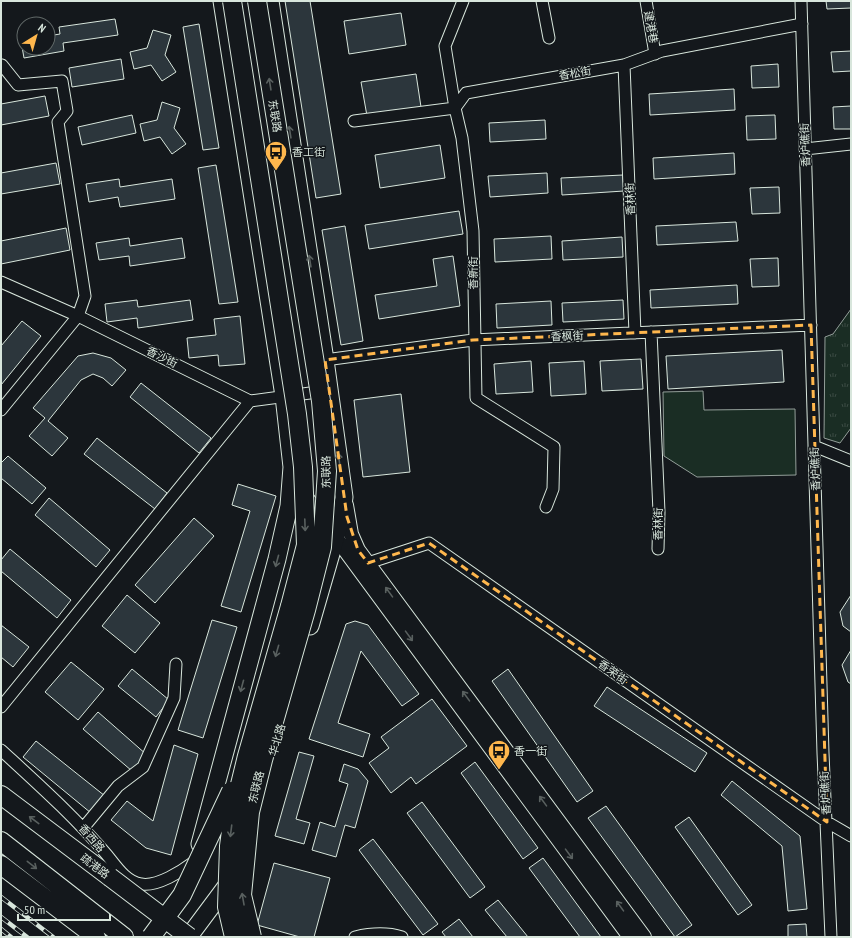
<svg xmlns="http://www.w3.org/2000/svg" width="852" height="938" font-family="'PT Sans Narrow','Noto Sans SC',sans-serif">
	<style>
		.grass { fill: url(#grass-tufts); stroke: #939e99 }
		.pitch { fill: #1a2d24; stroke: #939e99 }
		.building { fill: #2c363c; stroke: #d8e6dc }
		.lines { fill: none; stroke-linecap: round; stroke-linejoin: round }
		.minor-casing { stroke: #d8e6dc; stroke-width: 13 }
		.tertiary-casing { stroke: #d8e6dc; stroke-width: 16 }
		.primary-casing { stroke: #d8e6dc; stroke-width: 19 }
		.trunk-casing { stroke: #d8e6dc; stroke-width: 20 }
		.minor { stroke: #14181c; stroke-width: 11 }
		.tertiary { stroke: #14181c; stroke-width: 14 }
		.primary { stroke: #14181c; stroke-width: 17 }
		.trunk { stroke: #14181c; stroke-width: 18 }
		.rail-casing { stroke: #d8e6dc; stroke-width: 4.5 }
		.rail { stroke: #14181c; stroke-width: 3; stroke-dasharray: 9; stroke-linecap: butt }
		.trunk-bridge-casing { stroke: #d8e6dc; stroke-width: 20; stroke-linecap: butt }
		.trunk-bridge { stroke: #14181c; stroke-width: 18 }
		.oneway { stroke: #59605f }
		.marked { fill: none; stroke: #ffb74d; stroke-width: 3; stroke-dasharray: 8 5; stroke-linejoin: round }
		.labels { text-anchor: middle; stroke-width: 3; stroke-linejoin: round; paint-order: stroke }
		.street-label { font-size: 11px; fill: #d8e6dc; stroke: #14181c }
		.poi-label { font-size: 11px; fill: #d8e6dc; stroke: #14181c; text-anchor: start }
	</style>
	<defs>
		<pattern id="grass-tufts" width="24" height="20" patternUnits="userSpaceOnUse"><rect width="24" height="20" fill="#1a2d24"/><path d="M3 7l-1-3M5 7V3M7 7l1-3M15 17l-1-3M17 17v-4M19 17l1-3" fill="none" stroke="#3b4b43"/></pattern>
	</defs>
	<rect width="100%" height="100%" fill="#14181c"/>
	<path class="grass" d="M851,309V428L840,443L824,438L825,337L833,334Z"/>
	<path class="pitch" d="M703,391L704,410L795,409L796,475L697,477L664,456L663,392Z"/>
	<path class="building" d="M285,1H310L341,194L316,198Z
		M826,1H851V8L827,9Z
		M401,13L406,45L349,54L344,21Z
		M115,19L118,35L63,43L64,51L24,58L21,41L24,40V48H48V36L60,34L59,27Z
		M199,24L219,148L203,150L183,27Z
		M153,30L171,35L165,55L176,72L162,81L151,65L134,69L130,52L147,48Z
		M851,51V71L833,72L831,52Z
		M121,59L124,79L72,87L69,68Z
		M778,64L779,87L752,88L751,66Z
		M416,74L421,107L367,116L361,82Z
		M734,89L735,110L650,115L649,94Z
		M45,96L49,116L1,125V104Z
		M162,102L180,108L174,128L186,144L172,154L160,137L144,141L140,124L157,120Z
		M851,106V129H834L833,107Z
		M132,115L136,133L82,145L78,127Z
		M775,115L776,139L747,140L746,116Z
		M545,120L546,139L490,142L489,123Z
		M440,145L445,178L380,188L375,155Z
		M734,153L735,174L654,179L653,158Z
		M56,163L60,184L1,194V173Z
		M216,165L238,302L219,304L198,168Z
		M547,173L548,193L490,197L488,176Z
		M623,175L624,191L562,195L561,178Z
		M119,179L120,187L172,179L175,199L120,207L118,197L89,202L86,184Z
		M779,187L780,213L752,214L750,188Z
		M459,211L463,234L369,249L365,225Z
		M736,222L738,241L657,245L656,226Z
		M345,226L363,341L341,345L322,230Z
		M66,228L70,250L1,264V241Z
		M551,236L552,259L495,262L494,239Z
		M622,237L623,257L563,260L562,241Z
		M129,238L130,246L182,238L185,258L130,266L129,256L99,260L96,243Z
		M453,256L460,306L379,319L375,295L437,286L433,259Z
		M778,258L779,286L752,287L750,259Z
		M737,285L738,304L651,308L650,290Z
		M137,300L138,307L190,300L193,320L138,328L137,318L107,322L105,304Z
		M623,300L624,319L563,322L562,303Z
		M551,301L552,325L497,328L496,304Z
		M240,316L245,364L219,366L218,355L189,358L187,338L216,335L214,319Z
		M22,321L41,336L1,385V346Z
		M782,350L784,382L668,389L666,356Z
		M93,353L111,358L126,370L112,386L103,378L93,374L81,380L48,421L68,438L52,456L29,436L45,418L33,408L78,356Z
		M641,359L643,389L602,391L600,361Z
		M531,361L533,392L496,394L494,364Z
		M584,361L586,394L551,396L549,363Z
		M141,383L211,438L199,453L130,397Z
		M401,394L410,472L363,477L354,400Z
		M97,438L167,493L155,509L84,454Z
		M8,456L46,488L32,504L1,478V463Z
		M238,484L276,496L241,612L221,606L250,511L232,505Z
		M49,498L110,550L96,567L35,515Z
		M194,518L214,536L155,603L135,585Z
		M10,549L71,600L57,618L1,571V560Z
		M127,595L160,623L135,653L102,626Z
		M851,595V632L843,626L840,612Z
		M212,620L237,627L203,738L178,730Z
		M355,621L368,625L419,694L402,706L361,651L338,723L370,734L363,757L309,739L346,624Z
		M1,625L29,647L13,667L1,657Z
		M851,650V684L848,682L842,665Z
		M71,662L104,689L78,720L45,692Z
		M132,669L169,700L156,717L118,686Z
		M508,669L593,791L577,802L492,681Z
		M607,687L707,753L695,772L594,706Z
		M432,699L467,746L416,784L411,777L391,793L369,763L389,748L381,737Z
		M98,712L147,755L132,771L83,729Z
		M36,741L105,796L91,813L23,757Z
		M174,745L198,754L171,855L146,848L111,820L127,801L153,821Z
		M299,752L314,756L296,819L310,823L304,844L275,836Z
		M475,762L538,848L523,859L461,773Z
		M344,764L358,769L368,781L355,828L345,825L336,857L312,850L320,822L335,827L348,784L339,781Z
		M732,781L800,836L807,909L788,911L782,846L721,795Z
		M422,802L485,887L470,898L407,813Z
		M606,806L692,925L675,937L588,818Z
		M689,817L752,905L738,915L675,827Z
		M373,839L438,924L423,935L359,850Z
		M543,858L601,937H580L529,868Z
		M274,863L330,878L314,937H300L257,925Z
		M498,900L528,937H507L485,910Z
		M459,919L473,937H446L442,932Z
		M806,924L807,937H788V925Z"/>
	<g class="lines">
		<g class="minor-casing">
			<path id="minor" d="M463,1L445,46L455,108L462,138L473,231L476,398L554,447L553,489L546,507
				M542,1L549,38
				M646,1L655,54
				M801,1L823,753L831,937
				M624,65L635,333
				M354,121L455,108L466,93L624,65L662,51L802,24
				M805,149L851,144
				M1,282L78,316L250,401L325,391
				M651,332L659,512L658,549
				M325,360L473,340L811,325
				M1,410L78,316L85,296L58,122L67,111L62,81L18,85L2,65
				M814,446L851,461
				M368,563L429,543L827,822L851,836
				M1,707L250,401
				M1,750C38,784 75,817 107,855C116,866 126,882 141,884C157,887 182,871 194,862
				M84,827L118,786L143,767L174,698L176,664
				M355,937C372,933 386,932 402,937"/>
		</g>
		<g class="tertiary-casing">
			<path id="tertiary" d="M303,493L630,937
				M346,505L351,534L358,550L644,937"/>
		</g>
		<g class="primary-casing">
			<path id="primary" d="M270,1L325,360L344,497L341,519L310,626
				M200,844L277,559L289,506L292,467L284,396L222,1
				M193,931L231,880"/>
		</g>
		<g class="trunk-casing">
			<path id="trunk" d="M1,795L110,877
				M1,841L124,937
				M1,865L96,937"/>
		</g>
		<use href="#minor" class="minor"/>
		<use href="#tertiary" class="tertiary"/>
		<use href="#primary" class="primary"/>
		<use href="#trunk" class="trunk"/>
		<g class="rail-casing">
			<path id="rail" d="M1,897L53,937
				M1,917L27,937
				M1,929L11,937"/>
		</g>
		<use href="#rail" class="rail"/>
		<g class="trunk-bridge-casing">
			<path id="trunk-bridge" d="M232,1L297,414L303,467L306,545L290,606L247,756L234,809L229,846L227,907L234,937
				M110,877L189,937
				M151,937L182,895L231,791
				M252,937L242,895L250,812L263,760L306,610L322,547L327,471L321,401L257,1"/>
		</g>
		<use href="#trunk-bridge" class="trunk-bridge"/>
	</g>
	<defs><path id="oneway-shaft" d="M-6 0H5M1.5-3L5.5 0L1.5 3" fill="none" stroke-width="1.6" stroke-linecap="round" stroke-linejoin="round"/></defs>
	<g class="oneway">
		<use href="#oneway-shaft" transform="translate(270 84) rotate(-99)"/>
		<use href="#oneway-shaft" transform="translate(290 132) rotate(-99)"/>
		<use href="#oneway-shaft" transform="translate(310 261) rotate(-99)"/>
		<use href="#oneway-shaft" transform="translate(339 459) rotate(-98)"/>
		<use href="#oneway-shaft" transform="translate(305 525) rotate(88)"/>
		<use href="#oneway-shaft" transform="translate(277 561) rotate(105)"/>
		<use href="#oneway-shaft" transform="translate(389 592) rotate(-126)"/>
		<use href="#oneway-shaft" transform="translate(409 636) rotate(54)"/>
		<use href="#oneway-shaft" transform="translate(277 651) rotate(106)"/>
		<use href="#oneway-shaft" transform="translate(242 686) rotate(105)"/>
		<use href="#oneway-shaft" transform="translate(466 696) rotate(-126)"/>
		<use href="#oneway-shaft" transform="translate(543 801) rotate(-126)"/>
		<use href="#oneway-shaft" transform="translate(34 820) rotate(-143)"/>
		<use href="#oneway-shaft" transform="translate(231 831) rotate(97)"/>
		<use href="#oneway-shaft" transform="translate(569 854) rotate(54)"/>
		<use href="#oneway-shaft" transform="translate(32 865) rotate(38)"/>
		<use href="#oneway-shaft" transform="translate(243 899) rotate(-100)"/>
		<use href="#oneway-shaft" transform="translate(620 906) rotate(-126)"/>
	</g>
	<path class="marked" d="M811,325L827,822L429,543L368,563L358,550L347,517L325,360L473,340Z"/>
	<defs>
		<g id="bus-pin" transform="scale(1.15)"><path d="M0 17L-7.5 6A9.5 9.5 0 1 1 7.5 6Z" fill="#ffb74d" stroke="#14181c"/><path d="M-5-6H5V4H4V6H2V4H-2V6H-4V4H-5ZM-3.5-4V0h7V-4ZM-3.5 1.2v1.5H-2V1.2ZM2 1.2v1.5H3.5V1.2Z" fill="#111"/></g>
	</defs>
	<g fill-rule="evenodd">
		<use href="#bus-pin" x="276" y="152"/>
		<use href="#bus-pin" x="499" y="751"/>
	</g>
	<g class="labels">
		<g class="street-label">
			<text transform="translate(651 27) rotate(80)" y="4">建港巷</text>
			<text transform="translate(575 73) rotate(-10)" y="4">香松街</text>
			<text transform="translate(275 116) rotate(81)" y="4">东联路</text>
			<text transform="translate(805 145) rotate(-92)" y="4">香炉礁街</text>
			<text transform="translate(630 199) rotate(-92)" y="4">香林街</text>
			<text transform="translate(473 273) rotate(-90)" y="4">香新街</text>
			<text transform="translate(567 336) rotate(-2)" y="4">香枫街</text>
			<text transform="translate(162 357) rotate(26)" y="4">香沙街</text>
			<text transform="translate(815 469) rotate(-92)" y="4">香炉礁街</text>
			<text transform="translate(326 472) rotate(-91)" y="4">东联路</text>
			<text transform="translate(658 524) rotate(-89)" y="4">香林街</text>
			<text transform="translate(613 672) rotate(35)" y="4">香荣街</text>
			<text transform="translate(277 740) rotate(-74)" y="4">华北路</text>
			<text transform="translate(256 787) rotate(-76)" y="4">东联路</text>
			<text transform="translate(825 793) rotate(-93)" y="4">香炉礁街</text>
			<text transform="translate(92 838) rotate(49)" y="4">香西路</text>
			<text transform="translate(95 866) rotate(37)" y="4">疏港路</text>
		</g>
		<g class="poi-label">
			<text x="292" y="156">香工街</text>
			<text x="514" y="755">香一街</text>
		</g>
	</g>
	<rect width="852" height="938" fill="none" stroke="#d8e6dc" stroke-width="4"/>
	<g transform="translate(36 36) rotate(37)"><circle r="19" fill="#14181c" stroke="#626a69"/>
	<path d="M0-3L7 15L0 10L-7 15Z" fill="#ffb74d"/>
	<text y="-6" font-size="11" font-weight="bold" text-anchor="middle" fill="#d8e6dc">N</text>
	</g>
	<path d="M18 914v6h92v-6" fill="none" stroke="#d8e6dc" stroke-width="2"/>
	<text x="24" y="914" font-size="12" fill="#d8e6dc" stroke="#14181c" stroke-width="3" paint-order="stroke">50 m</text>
</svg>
